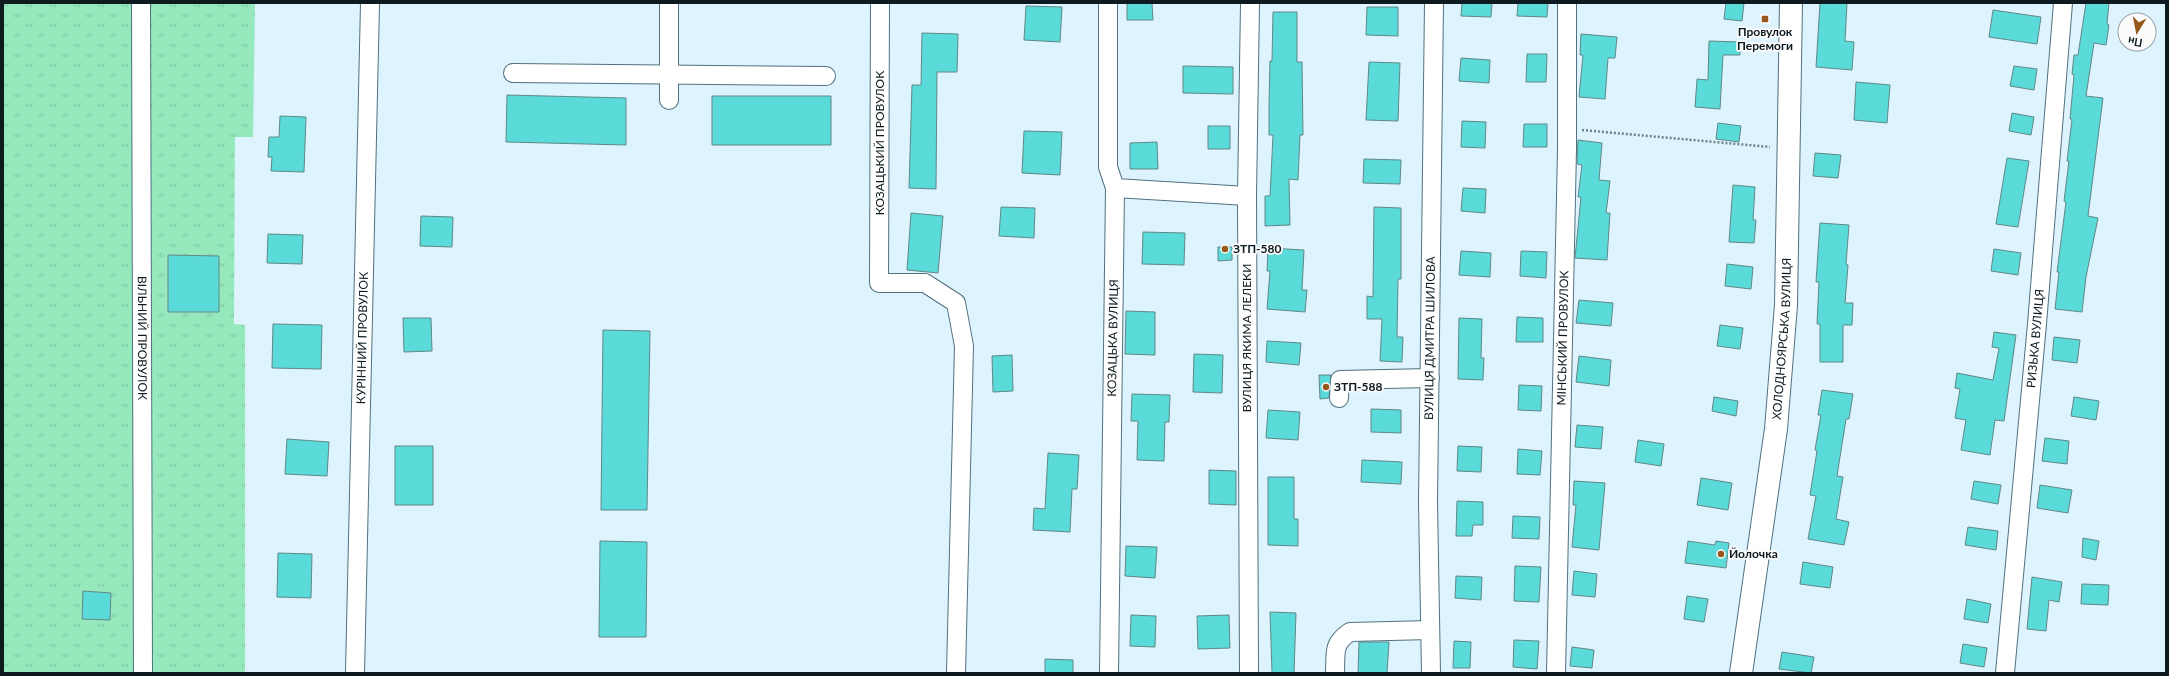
<svg xmlns="http://www.w3.org/2000/svg" width="2169" height="676" font-family="Lato,sans-serif">
	<style>
		.grass { fill: url(#grass-tufts) }
		.building { fill: #5adad8; stroke: #608887 }
		.lines { fill: none; stroke-linecap: round; stroke-linejoin: round }
		.minor-casing { stroke: #50717f; stroke-width: 20 }
		.major-casing { stroke: #50717f; stroke-width: 24 }
		.path { stroke: #6f8088; stroke-width: 2.5; stroke-dasharray: 2 2; stroke-linecap: butt }
		.minor { stroke: #fff; stroke-width: 18 }
		.major { stroke: #fff; stroke-width: 22 }
		.poi-dot { fill: #95571b; stroke: #fcfcfc; stroke-width: 1.5 }
		.labels { text-anchor: middle; stroke-width: 3.5; stroke-linejoin: round; paint-order: stroke }
		.poi-label { font-size: 12px; font-weight: bold; fill: #0d1a20; stroke: #fcfcfc; text-anchor: start }
		.street-label { font-size: 12px; fill: #0d1a20; stroke: #fcfcfc }
	</style>
	<defs>
		<pattern id="grass-tufts" width="24" height="20" patternUnits="userSpaceOnUse"><rect width="24" height="20" fill="#95e9bd"/><path d="M3 7l-1-3M5 7V3M7 7l1-3M15 17l-1-3M17 17v-4M19 17l1-3" fill="none" stroke="#7fc7a2"/></pattern>
	</defs>
	<rect width="100%" height="100%" fill="#ddf3fd"/>
	<path class="grass" d="M3,3H255L253,137H235L234,324L245,325V673H3Z"/>
	<path class="building" d="M1127,3H1152L1153,20H1127Z
		M1462,3H1492L1491,17L1461,16Z
		M1518,3H1548L1547,17L1517,16Z
		M1726,3H1744L1742,21L1724,19Z
		M1820,3H1847L1845,41L1854,42L1852,70L1816,67Z
		M2086,3H2109L2107,24L2109,25L2106,45L2094,43L2086,96L2103,98L2088,216L2098,218L2086,277L2082,312L2055,309L2059,272H2057L2066,202L2064,201L2069,161H2067L2072,119H2070L2074,75L2072,74L2074,55H2078Z
		M1026,6L1062,7L1060,42L1024,40Z
		M1367,7H1398V36L1366,35Z
		M1993,10L2041,17L2037,44L1989,37Z
		M1273,12H1297V62H1302L1303,135H1300L1298,180L1289,179L1290,225L1265,226V196H1270L1273,135H1269V104L1270,61H1272Z
		M922,33L958,34L957,72H937L936,189L909,188L912,85H921Z
		M1581,34L1617,37L1615,58H1608L1605,99L1579,97L1583,55H1580Z
		M1709,41L1740,42V55H1723L1720,109L1695,107L1697,79L1708,80Z
		M1527,54H1547L1546,82H1526Z
		M1461,58L1490,60L1489,83L1459,81Z
		M1369,62L1400,63L1398,121L1366,120Z
		M1183,66L1233,67V94L1183,93Z
		M2014,66L2037,69L2034,90L2010,86Z
		M1856,82L1890,85L1887,123L1854,120Z
		M507,95L626,98V145L506,142Z
		M712,96H831V145H712Z
		M2012,113L2034,117L2031,135L2009,131Z
		M280,116L306,117L304,172L271,171L272,157H268L269,137H279Z
		M1462,121L1486,122L1485,148L1461,147Z
		M1718,123L1741,126L1739,142L1716,139Z
		M1524,124H1547V147H1523Z
		M1208,126H1230V149H1208Z
		M1024,131L1062,132L1060,175L1022,173Z
		M1578,140L1602,143L1599,180L1610,181L1606,213H1610L1607,260L1575,258L1581,197H1578L1582,165L1577,164Z
		M1157,142L1158,169H1130V143Z
		M1815,153L1841,155L1838,178L1813,176Z
		M2007,158L2029,161L2018,227L1996,224Z
		M1364,159L1401,160L1400,184L1363,183Z
		M1733,185L1755,187L1753,220H1756L1754,243L1729,242Z
		M1463,188L1486,189L1485,213L1461,211Z
		M1001,207L1035,208L1034,238L999,236Z
		M1374,207L1401,208V279H1398L1397,337H1403L1402,362L1380,361L1382,319H1367V296L1373,297Z
		M911,213L943,216L938,273L907,270Z
		M421,216L453,217L452,247L420,246Z
		M1820,223L1849,225L1846,264L1848,265L1845,303H1853L1852,325H1843V362H1820V324H1817L1819,282H1816Z
		M1143,232L1185,233L1184,265L1142,264Z
		M268,234L303,235L302,264L267,263Z
		M1218,247H1232V260L1218,261Z
		M1268,248L1304,250L1302,290H1307L1305,312L1267,309L1270,271H1267Z
		M1994,249L2021,253L2018,275L1991,271Z
		M1461,251L1491,253L1490,277L1459,275Z
		M1521,251L1547,252L1546,278L1520,276Z
		M168,255L219,256V312H168Z
		M1727,264L1753,267L1751,289L1725,286Z
		M1579,300L1613,303L1611,326L1576,323Z
		M1126,311L1155,312V355L1125,354Z
		M1517,317L1543,318V342H1516Z
		M403,318H431L432,351L404,352Z
		M1459,318L1482,319L1481,358H1484L1483,380L1458,379Z
		M273,324L322,325L321,369L272,368Z
		M1720,325L1743,328L1740,349L1717,346Z
		M603,330L650,331L647,510H601Z
		M1994,332L2016,335L2004,421L1995,420L1990,455L1961,450L1966,420L1955,418L1960,389L1955,388L1957,373L1993,380L1999,348L1992,347Z
		M2054,337L2080,340L2077,363L2052,360Z
		M1267,341L1301,343L1299,365L1266,362Z
		M1194,354L1223,355L1222,393L1193,392Z
		M1012,355L1013,391L993,392L992,356Z
		M1579,356L1611,360L1609,386L1576,382Z
		M1319,375H1331L1329,398L1320,399Z
		M1519,385L1542,386L1541,411L1518,410Z
		M1822,390L1853,394L1849,419H1846L1837,476L1843,477L1836,519L1849,522L1844,545L1808,539L1816,496L1810,495L1817,451L1815,450L1821,415H1818Z
		M1132,394L1170,395L1169,422H1165L1164,461L1137,460L1138,421H1131Z
		M1714,397L1738,401L1736,416L1712,411Z
		M2074,397L2099,401L2096,420L2071,416Z
		M1371,409L1401,410V433L1371,432Z
		M1268,410L1300,412L1298,440L1266,438Z
		M1577,425L1603,427L1601,449L1575,447Z
		M2045,438L2069,441L2067,464L2042,461Z
		M287,439L329,442L327,476L285,474Z
		M1638,440L1664,444L1661,466L1635,462Z
		M395,446H433V505H395Z
		M1458,446L1482,447L1481,472L1457,471Z
		M1518,449L1542,451L1540,475L1517,474Z
		M1048,453L1079,455L1077,489H1072L1070,532L1033,530L1034,508L1045,509Z
		M1362,460L1402,462L1401,484L1361,482Z
		M1209,470L1236,471V505L1209,504Z
		M1268,477H1294V519H1298V546L1268,545Z
		M1701,478L1732,483L1728,510L1697,505Z
		M1574,481L1605,483L1599,550L1572,547L1576,505H1573Z
		M1974,481L2001,485L1998,504L1971,499Z
		M2040,485L2072,490L2068,513L2037,508Z
		M1457,501L1483,502V525H1473L1472,536H1456Z
		M1513,516L1540,517L1539,539L1512,538Z
		M1968,527L1998,531L1996,550L1965,545Z
		M2083,538L2099,541L2096,560L2082,557Z
		M600,541L647,542L646,637H599Z
		M1688,541L1715,545L1716,541L1729,543L1726,568L1685,563Z
		M1126,546L1157,547L1155,578L1125,576Z
		M278,553L312,554L311,598L277,597Z
		M1803,562L1833,567L1830,588L1800,584Z
		M1515,566L1541,567L1539,602L1514,601Z
		M1574,571L1597,574L1595,597L1572,595Z
		M1456,576L1482,577L1481,600L1455,598Z
		M2032,577L2062,582L2059,602L2049,600L2046,631L2027,629Z
		M2082,584L2109,585L2108,605L2081,604Z
		M83,591L111,593L110,620L82,619Z
		M1687,596L1708,599L1704,622L1684,619Z
		M1967,599L1991,604L1988,623L1964,619Z
		M1270,612L1296,613L1294,673H1272Z
		M1131,615L1156,616L1155,647L1130,646Z
		M1229,615L1230,648L1198,649L1197,616Z
		M1514,640L1539,641L1537,669L1513,667Z
		M1454,641L1471,642L1470,668H1453Z
		M1359,642H1389L1387,673H1358Z
		M1963,644L1987,648L1984,667L1960,663Z
		M1572,647L1594,650L1592,668L1570,666Z
		M1782,652L1814,657L1811,673L1779,669Z
		M1045,659L1073,660V673H1045Z"/>
	<g class="lines">
		<g class="minor-casing">
			<g id="minor">
				<path id="s1" d="M141,3L143,673"/>
				<path d="M669,3V100"/>
				<path d="M880,3L879,283H925L956,303L964,346L956,673"/>
				<path d="M1108,3V167L1115,188L1109,673"/>
				<path d="M513,73L826,76"/>
				<path d="M1115,188L1247,196"/>
				<path d="M1339,398L1340,380L1430,378"/>
				<path id="s2" d="M355,673L370,3"/>
				<path d="M1249,673L1247,196L1250,3"/>
				<path d="M1335,673C1336,653 1332,644 1350,632L1430,630"/>
				<path id="s3" d="M1431,673L1428,502L1434,3"/>
				<path id="s4" d="M1556,673L1567,149V3"/>
				<path id="s5" d="M2005,673L2037,324L2063,3"/>
			</g>
		</g>
		<g class="major-casing">
			<g id="major">
				<path id="s6" d="M1741,673L1776,429L1786,305L1791,3"/>
			</g>
		</g>
		<path class="path" d="M1582,130L1770,147"/>
		<use href="#minor" class="minor"/>
		<use href="#major" class="major"/>
	</g>
	<g class="poi-dot">
		<rect x="1761" y="15" width="8" height="8" rx="2"/>
		<circle cx="1225" cy="249" r="4"/>
		<circle cx="1326" cy="387" r="4"/>
		<circle cx="1721" cy="554" r="4"/>
	</g>
	<g class="labels">
		<g class="poi-label">
			<text x="1765" y="36" text-anchor="middle">Провулок<tspan x="1765" dy="14">Перемоги</tspan></text>
			<text x="1233" y="253">ЗТП-580</text>
			<text x="1334" y="391">ЗТП-588</text>
			<text x="1729" y="558">Йолочка</text>
		</g>
		<g class="street-label">
			<text transform="translate(880 143) rotate(-90)" y="4">КОЗАЦЬКИЙ ПРОВУЛОК</text>
			<text dy="4" stroke="none"><textPath href="#s1" startOffset="335">ВІЛЬНИЙ ПРОВУЛОК</textPath></text>
			<text dy="4" stroke="none"><textPath href="#s2" startOffset="335">КУРІННИЙ ПРОВУЛОК</textPath></text>
			<text transform="translate(1113 338) rotate(-89)" y="4">КОЗАЦЬКА ВУЛИЦЯ</text>
			<text transform="translate(1247 338) rotate(-90)" y="4">ВУЛИЦЯ ЯКИМА ЛЕЛЕКИ</text>
			<text dy="4" stroke="none"><textPath href="#s3" startOffset="335">ВУЛИЦЯ ДМИТРА ШИЛОВА</textPath></text>
			<text dy="4" stroke="none"><textPath href="#s4" startOffset="335">МІНСЬКИЙ ПРОВУЛОК</textPath></text>
			<text dy="4" stroke="none"><textPath href="#s5" startOffset="336">РИЗЬКА ВУЛИЦЯ</textPath></text>
			<text dy="4" stroke="none"><textPath href="#s6" startOffset="337">ХОЛОДНОЯРСЬКА ВУЛИЦЯ</textPath></text>
		</g>
	</g>
	<rect width="2169" height="676" fill="none" stroke="#0d1a20" stroke-width="8"/>
	<g transform="translate(2137 32) rotate(190)"><circle r="19" fill="#fcfcfc" stroke="#9ca2a4"/>
	<path d="M0-3L7 15L0 10L-7 15Z" fill="#95571b"/>
	<text y="-6" font-size="11" font-weight="bold" text-anchor="middle" fill="#0d1a20">Пн</text>
	</g>
</svg>
